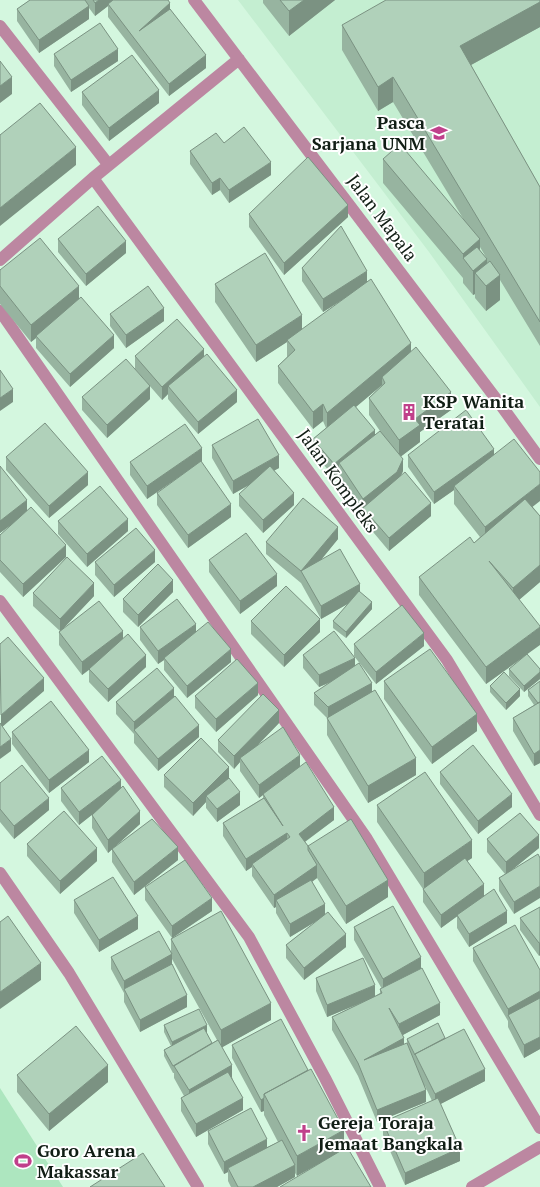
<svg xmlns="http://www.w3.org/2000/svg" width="540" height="1187" font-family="'PT Serif',serif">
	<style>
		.built { fill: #c4eed1 }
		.green { fill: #ade6bf }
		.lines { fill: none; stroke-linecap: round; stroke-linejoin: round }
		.street { stroke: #bc87a1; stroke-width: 12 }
		.wall { fill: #97b4a0; fill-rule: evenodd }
		.shaded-wall { fill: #7b9282 }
		.building { fill: #b0d1ba; stroke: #7b9282 }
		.labels { text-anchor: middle; stroke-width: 4; stroke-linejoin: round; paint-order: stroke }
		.poi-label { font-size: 18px; font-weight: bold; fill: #111e15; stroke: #fff; text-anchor: start }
		.street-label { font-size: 18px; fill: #111e15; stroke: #fff }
	</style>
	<rect width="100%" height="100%" fill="#d4f7df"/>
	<path class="built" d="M238,0H540V407L429,252Z"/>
	<path class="green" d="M0,1088L63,1187H0Z"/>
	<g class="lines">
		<path class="street" d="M194,0L500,404L540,459
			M0,26L108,164
			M93,178L447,660L540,815
			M0,260L93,178L239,59
			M0,311L367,839L540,1128
			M0,601L249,937L325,1078L380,1187
			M0,873L69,973L198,1187
			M472,1187L540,1147"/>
	</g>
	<path class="wall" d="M30,0H168L170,9L206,68L169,96L108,17V6L95,16L89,8V19L39,53L17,21V9Z
		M263,0H335L289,36L263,3Z
		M540,0V27L471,65L540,187V346L500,280V300L486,311L475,298V294L473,295L463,283V278L383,183V159L464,220L393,102L378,111L342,50V25ZM480,247L487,259L480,250Z
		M54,54L118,61L71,92L54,66Z
		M82,92L159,103L109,141L82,105Z
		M224,143L271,175L229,203L220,190L212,195L190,164V151Z
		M249,214L348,217L284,275L249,227Z
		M58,239L126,253L86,286L58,252Z
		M302,268L367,282L411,351L451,410L420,432V442L401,456L403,471L400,477L431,516L389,551L363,520V512L339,476V473L334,477L313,452V439L326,428L323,421L313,429L278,383V366L287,357V342L256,362L215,302V284L302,330L349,296L323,312L302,281ZM382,385L369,398V415L380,431L375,435L356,407Z
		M0,270L79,298L114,348L70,387L36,348V338L31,342L0,304Z
		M110,314L164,321L126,348L110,326Z
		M135,356H204L237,402L198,434L168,399V394L162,400L135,369Z
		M82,397L150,399L107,438L82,410Z
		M212,445L279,468L274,470L294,505L263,533L239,506V494L249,485L233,494L212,458Z
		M408,455H494L533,507L540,516V582L519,600L527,654L540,669V679L524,692L509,676V669L524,657L486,684L419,595V577L474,543L480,537L454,504V490L434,504L408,467Z
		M6,457L88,485L49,518L6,470Z
		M201,461L231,517L188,548L157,505V493L186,472L147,499L130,475V462L202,461Z
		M0,466L27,510L66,557L23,597L0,572V535L11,525L0,533Z
		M58,521L128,531L87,567L58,534Z
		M338,539L321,560L360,592L372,609L346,638L333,628V621L349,603L321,619L301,583L266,554V542Z
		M209,560L277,586L240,614L209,572Z
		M95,562H155L114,597L95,575Z
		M173,592L138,627L123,612V599Z
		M33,593L94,596L62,630L123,639L146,667L108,702L89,682V670L82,675L59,645V632L60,631L33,606Z
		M251,621L320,632L284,667L251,634Z
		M140,627L196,632L231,662L187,698L164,670V660L158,664L140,640Z
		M354,644L424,646L376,684L354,656Z
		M303,655L355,666L372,691L416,775L368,803L327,735V718L314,705V693L329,683L319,687L303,668Z
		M384,681L477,731L432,764L384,699Z
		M540,681V763L534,766L513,731V718L534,705L528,696V690Z
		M490,686L520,696L506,710L490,692Z
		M258,695L216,732L195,708V696Z
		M174,697L199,737L158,771L134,743V734L116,714V702Z
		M279,723L255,748L300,766L334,820L305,842L308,846L388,897L346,924L317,878L312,882L325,915L346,947L304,980L286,958V945L318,920L290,937L276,913V907L274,908L252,876V867L246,871L223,836V823L263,798V795L259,798L240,771V762L234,769L218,752V740Z
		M12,732L89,762L49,793L12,744Z
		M440,772L512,807L478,834L440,784Z
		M164,775L229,778L240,805L217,822L206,808V802L193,816L164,787Z
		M0,783L49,810L14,839L0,822Z
		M61,788H121L140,824L108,853L92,828V815L94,813L79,825L61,801Z
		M377,805L472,858L467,861L484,896L507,923L469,947L457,928V916L441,928L423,902V889L377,822Z
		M487,839L539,848L509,872L540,858L514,914L499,891V878L505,874L487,852Z
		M27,844L97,861L60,894L27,856Z
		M112,849L178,860L134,895L112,862Z
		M145,887L212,911L174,937L271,1020L222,1047L243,1110L196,1137L181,1111V1098L184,1096L174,1078V1073H173L164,1056V1050L171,1046L164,1032V1025L207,1032H206L212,1043L217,1040L172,959V965L187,1007L140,1032L124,1002V993L111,969V957L171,952V939L172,938L145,900Z
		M74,900L138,929L99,952L74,913Z
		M540,907V955L539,956L520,930V918Z
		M354,927L421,968L440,1015L403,1035L404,1045L407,1044V1039L445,1038L485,1081L440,1104L460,1161L405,1185L383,1135V1122L432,1101L425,1086L426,1102L377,1122L358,1076L332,1030V1017L356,1005L327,1017L316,991V978L375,996L380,993V989H382L354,940Z
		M473,948L540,970V1049L524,1058L508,1027V1021L473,961Z
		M232,1045L308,1070L297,1176L295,1173V1177L277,1187H231L228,1181V1172L224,1174L208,1144V1131L267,1147L278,1142L264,1115V1111L261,1112L232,1058Z
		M17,1075L108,1082L49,1131L17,1092Z"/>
	<path class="shaded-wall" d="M99,0H115L108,4V6L95,16V3Z
		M304,0H335L289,36V11Z
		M540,2V27L460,71V46Z
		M170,3V16L139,31Z
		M89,6V19L39,53V40Z
		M118,49V61L71,92V80Z
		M206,55V68L169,96V84Z
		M12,77V94L0,103V86Z
		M393,77V102L378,111V87Z
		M159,90V103L109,141V128Z
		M76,147V165L0,226V208Z
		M271,162V175L229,203V190Z
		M220,178V190L212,195V183Z
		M348,205V217L284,275V263Z
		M480,239V264L463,258V278V254Z
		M126,241V253L86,286V274Z
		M487,259V284L475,273V294L473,295V271Z
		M367,271V284L323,312V299Z
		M500,275V300L486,311V286Z
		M79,286V303L36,336V338L31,342V325Z
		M164,308V321L126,348V335Z
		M302,315V333L287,340V342L256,362V345Z
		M114,335V348L70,387V374Z
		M411,343V361L382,377V385L327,431V413Z
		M204,349V362L168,386V394L162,400V387Z
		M150,386V399L107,438V425Z
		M13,389V402L0,411V398Z
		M237,390V402L198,434V422Z
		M451,392V410L420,432V442L399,458V440L415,419Z
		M323,404V421L313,429V412Z
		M375,430V443L339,463V473L334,477V464Z
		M202,448V461L147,499V486Z
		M494,449V462L454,486V490L434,504V492Z
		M279,455V468L233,494V481Z
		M403,459V471L397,485L363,508V512V499Z
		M88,472V485L49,518V506Z
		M540,484V501L485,544V527Z
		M294,493V505L263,533V520Z
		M27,500V513L0,533V521Z
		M431,503V516L389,551V538Z
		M231,504V517L188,548V535Z
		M128,519V531L87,567V554Z
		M338,527V539L306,578L301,571V584V571Z
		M66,545V557L23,597V584Z
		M155,550V562L114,597V585Z
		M540,565V582L513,605V588Z
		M277,574V586L240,614V601Z
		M173,580V592L138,627V615Z
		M94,583V596L60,632V619Z
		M360,584V597L321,619V606Z
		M372,602V609L346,638V632Z
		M320,619V632L284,667V655Z
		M196,624V636L164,658V660L158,664V651Z
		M540,627V645L486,684V667Z
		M123,631V643L82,675V662Z
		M424,633V646L376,684V672Z
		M231,649V662L187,698V686Z
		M146,655V667L108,702V689Z
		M355,658V671L319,687V675Z
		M540,672V679L524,692V686Z
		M44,678V691L1,728V715Z
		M258,683V695L216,732V719Z
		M372,683V695L328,719V707Z
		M174,688V701L134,730V734V722Z
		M520,689V696L506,710V703Z
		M279,710V723L242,761L240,758V762L234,769V756Z
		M477,714V731L432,764V747Z
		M199,725V737L158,771V759Z
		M11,739V751L0,759V747Z
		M89,750V762L49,793V780Z
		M540,750V763L534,766V754Z
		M300,755V768L263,794V795L259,798V785Z
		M416,758V775L368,803V786Z
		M229,767V779L206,796V802L193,816V803Z
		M121,780V792L79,825V812Z
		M240,792V805L217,822V809Z
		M512,794V807L478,834V821Z
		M49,798V810L14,839V826Z
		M334,807V820L299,846V834Z
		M140,811V824L108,853V840Z
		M287,833V845L252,864V867L246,871V859Z
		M539,835V848L506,875V862Z
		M472,840V858L424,890V873Z
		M178,847V860L134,895V882Z
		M97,848V861L60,894V881Z
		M317,865V878L279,905L276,900V907L274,908V895Z
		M388,880V897L346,924V906Z
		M484,884V897L441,928V915Z
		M540,886V898L514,914V902Z
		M212,898V911L172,938V926Z
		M325,904V916L290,937V924Z
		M507,911V923L469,947V934Z
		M138,916V929L99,952V940Z
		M346,934V947L304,980V968Z
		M539,943H540V955L539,956Z
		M172,954V967L124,989V993V981Z
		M421,957V970L383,991V979Z
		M41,963V980L0,1009V992Z
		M375,985V997L327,1017V1005Z
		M540,991V1004L508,1015V1022V1009Z
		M187,995V1007L140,1032V1020Z
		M271,1003V1020L221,1048V1030Z
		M440,1003V1015L399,1037V1024Z
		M207,1025V1032L172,1048V1042Z
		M540,1037V1049L524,1058V1045Z
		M404,1038V1051L364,1060Z
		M108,1065V1082L49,1131V1114Z
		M232,1065V1077L189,1103V1090Z
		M485,1069V1081L435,1107V1094Z
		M426,1090V1102L377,1122V1110Z
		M243,1098V1110L196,1137V1124Z
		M264,1098V1111L261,1112V1100Z
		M344,1130V1150L297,1176V1156Z
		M267,1139V1151L228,1168V1172L224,1174V1162Z
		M460,1148V1161L405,1185V1173Z
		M295,1165V1177L277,1187H253Z"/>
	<path class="building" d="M30,0H85L89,6L39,40L17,9Z
		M93,0H99L95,3Z
		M113,0H168L170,3L139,31L170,9L206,55L169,84L108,4Z
		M280,0H304L289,11Z
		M386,0H540V2L460,46L540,187V322L393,77L378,87L342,25Z
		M100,23L118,49L71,80L54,54Z
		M132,55L159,90L109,128L82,92Z
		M0,61L12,77L0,86Z
		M40,103L76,147L0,208V135Z
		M244,127L271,162L229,190L220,178L212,183L190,151L216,133L224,143Z
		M400,144L480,239L463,254L383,159Z
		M308,157L348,205L284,263L249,214Z
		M98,206L126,241L86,274L58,239Z
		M341,226L367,271L323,299L302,268Z
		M40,238L79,286L31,325L0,286V270Z
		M477,247L487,259L473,271L463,258Z
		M265,253L302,315L256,345L215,284Z
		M490,261L500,275L486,286L475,273Z
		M371,279L411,343L327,413L323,404L313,412L278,366L295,350L287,340Z
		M148,286L164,308L126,335L110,314Z
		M81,297L114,335L70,374L36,336Z
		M177,319L204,349L162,387L135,356Z
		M416,347L451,392L415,419L420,425L399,440L369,398L385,383L382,377Z
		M207,354L237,390L198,422L168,386Z
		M126,359L150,386L107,425L82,397Z
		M0,370L13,389L0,398Z
		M354,405L375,430L334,464L313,439Z
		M466,410L494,449L434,492L408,455Z
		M258,419L279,455L233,481L212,445Z
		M45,423L88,472L49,506L6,457Z
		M185,424L202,448L147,486L130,462Z
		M380,431L403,459L397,472L363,499L339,463Z
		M514,439L540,472V484L485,527L454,486Z
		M201,461L231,504L188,535L157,493Z
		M0,466L27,500L0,521Z
		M270,466L294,493L263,520L239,494Z
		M405,472L431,503L389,538L363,508Z
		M100,486L128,519L87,554L58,521Z
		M303,498L338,527L301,571L266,542Z
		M525,499L540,516V565L513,588L489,561L540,626V627L486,667L419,577L470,537L474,543Z
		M31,507L66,545L23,584L0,560V535Z
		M136,528L155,550L114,585L95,562Z
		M246,533L277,574L240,601L209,560Z
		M340,549L360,584L321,606L301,571Z
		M67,557L94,583L60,619L33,593Z
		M158,564L173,580L138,615L123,599Z
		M286,586L320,619L284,655L251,621Z
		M359,591L372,602L346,632L333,621Z
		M177,599L196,624L158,651L140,627Z
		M99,601L123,631L82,662L59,632Z
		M402,605L424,633L376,672L354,644Z
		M208,622L231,649L187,686L164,658Z
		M334,631L355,658L319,675L303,655Z
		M128,634L146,655L108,689L89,669Z
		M8,637L44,678L1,715L0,644Z
		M430,649L477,714L432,747L384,681Z
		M527,654L540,669V672L524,686L509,669Z
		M237,659L258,683L216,719L195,696Z
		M359,663L372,683L328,707L314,693Z
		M157,668L174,688L134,722L116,702Z
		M504,672L520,689L506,703L490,686Z
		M540,681V702L538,703L528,690Z
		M375,690L416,758L368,786L327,718Z
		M263,694L279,710L234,756L218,740Z
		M175,696L199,725L158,759L134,730Z
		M51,701L89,750L49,780L12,732Z
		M540,702V750L534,754L513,718Z
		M0,723L11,739L0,747Z
		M283,727L300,755L259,785L240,758Z
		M201,738L229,767L193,803L164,775Z
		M473,745L512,794L478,821L440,772Z
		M102,756L121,780L79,812L61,788Z
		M306,762L334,807L299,834L308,846V850L317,865L274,895L252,864L290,837L287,833L246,859L223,823L264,798L283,826L263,794Z
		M22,765L49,798L14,826L0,809V783Z
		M425,772L472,840L424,873L377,805Z
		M229,778L240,792L217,809L206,796Z
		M123,786L140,811L108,840L92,815Z
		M64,811L97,848L60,881L27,844Z
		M520,813L539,835L506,862L487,839Z
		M152,819L178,847L134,882L112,849Z
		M351,819L388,880L346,906L308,846Z
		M538,854L540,858V886L514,902L499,878Z
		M465,858L484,884L441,915L423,889Z
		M185,860L212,898L172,926L145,887Z
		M113,877L138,916L99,940L74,900Z
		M311,880L325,904L290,924L276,900Z
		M494,889L507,911L469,934L457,915Z
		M393,906L421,957L383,979L354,927Z
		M540,907V943H539L520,918Z
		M221,911L271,1003L221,1030L171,939Z
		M328,912L346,934L304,968L286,945Z
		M8,916L41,963L0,992V922Z
		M515,925L540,970V991L508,1009L473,948Z
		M159,931L172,954L124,981L111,957Z
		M363,958L375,985L327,1005L316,978Z
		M172,964L187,995L140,1020L124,989Z
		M422,968L440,1003L399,1024L389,1008L404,1038L364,1060L407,1043L426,1090L377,1110L358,1063L332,1017L382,993L380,989Z
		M540,998V1037L524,1045L508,1015Z
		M199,1009L207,1025L172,1042L164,1025Z
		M281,1019L308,1070L264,1094V1098L261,1100L232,1045Z
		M438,1023L445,1038L415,1054V1055L407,1039Z
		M76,1026L108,1065L49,1114L17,1075Z
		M204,1028L212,1043L173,1066L164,1050Z
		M464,1029L485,1069L435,1094L415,1054Z
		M218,1040L232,1065L189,1090L174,1066Z
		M311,1069L344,1130L297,1156L264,1094Z
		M228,1072L243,1098L196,1124L181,1098Z
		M438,1098L460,1148L405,1173L383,1122Z
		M251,1108L267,1139L224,1162L208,1131Z
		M282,1140L295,1165L253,1187H238L228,1168Z
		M347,1147L371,1187H280Z
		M143,1153L165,1187H90Z"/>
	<defs>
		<g id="university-bare" transform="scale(1.35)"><path d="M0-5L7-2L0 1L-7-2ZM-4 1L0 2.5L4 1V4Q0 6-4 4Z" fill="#c0408b" stroke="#fff" stroke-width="2.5" paint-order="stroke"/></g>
		<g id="building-bare" transform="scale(1.35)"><path d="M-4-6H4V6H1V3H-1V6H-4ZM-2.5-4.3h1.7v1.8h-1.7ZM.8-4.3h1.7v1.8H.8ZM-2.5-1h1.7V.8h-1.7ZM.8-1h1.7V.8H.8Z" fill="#c0408b" stroke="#fff" stroke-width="2.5" paint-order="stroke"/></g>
		<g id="church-bare" transform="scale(1.35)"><path d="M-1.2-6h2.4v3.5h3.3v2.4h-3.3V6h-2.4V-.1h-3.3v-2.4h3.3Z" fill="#c0408b" stroke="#fff" stroke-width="2.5" paint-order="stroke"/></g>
		<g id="stadium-bare" transform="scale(1.35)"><path d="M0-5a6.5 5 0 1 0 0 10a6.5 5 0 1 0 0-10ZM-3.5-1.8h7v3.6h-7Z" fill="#c0408b" stroke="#fff" stroke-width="2.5" paint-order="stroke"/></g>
	</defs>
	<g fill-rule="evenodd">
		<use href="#university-bare" x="439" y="133"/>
		<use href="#building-bare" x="409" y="412"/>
		<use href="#church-bare" x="304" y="1133"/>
		<use href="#stadium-bare" x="23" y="1161"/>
	</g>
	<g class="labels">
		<g class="poi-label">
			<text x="425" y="129" text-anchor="end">Pasca<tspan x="425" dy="21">Sarjana UNM</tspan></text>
			<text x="423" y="408">KSP Wanita<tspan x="423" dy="21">Teratai</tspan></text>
			<text x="318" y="1129">Gereja Toraja<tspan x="318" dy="21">Jemaat Bangkala</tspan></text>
			<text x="37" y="1157">Goro Arena<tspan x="37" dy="21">Makassar</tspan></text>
		</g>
		<g class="street-label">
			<text transform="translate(382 218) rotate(53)" y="6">Jalan Mapala</text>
			<text transform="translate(338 481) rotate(54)" y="6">Jalan Kompleks</text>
		</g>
	</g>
</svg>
